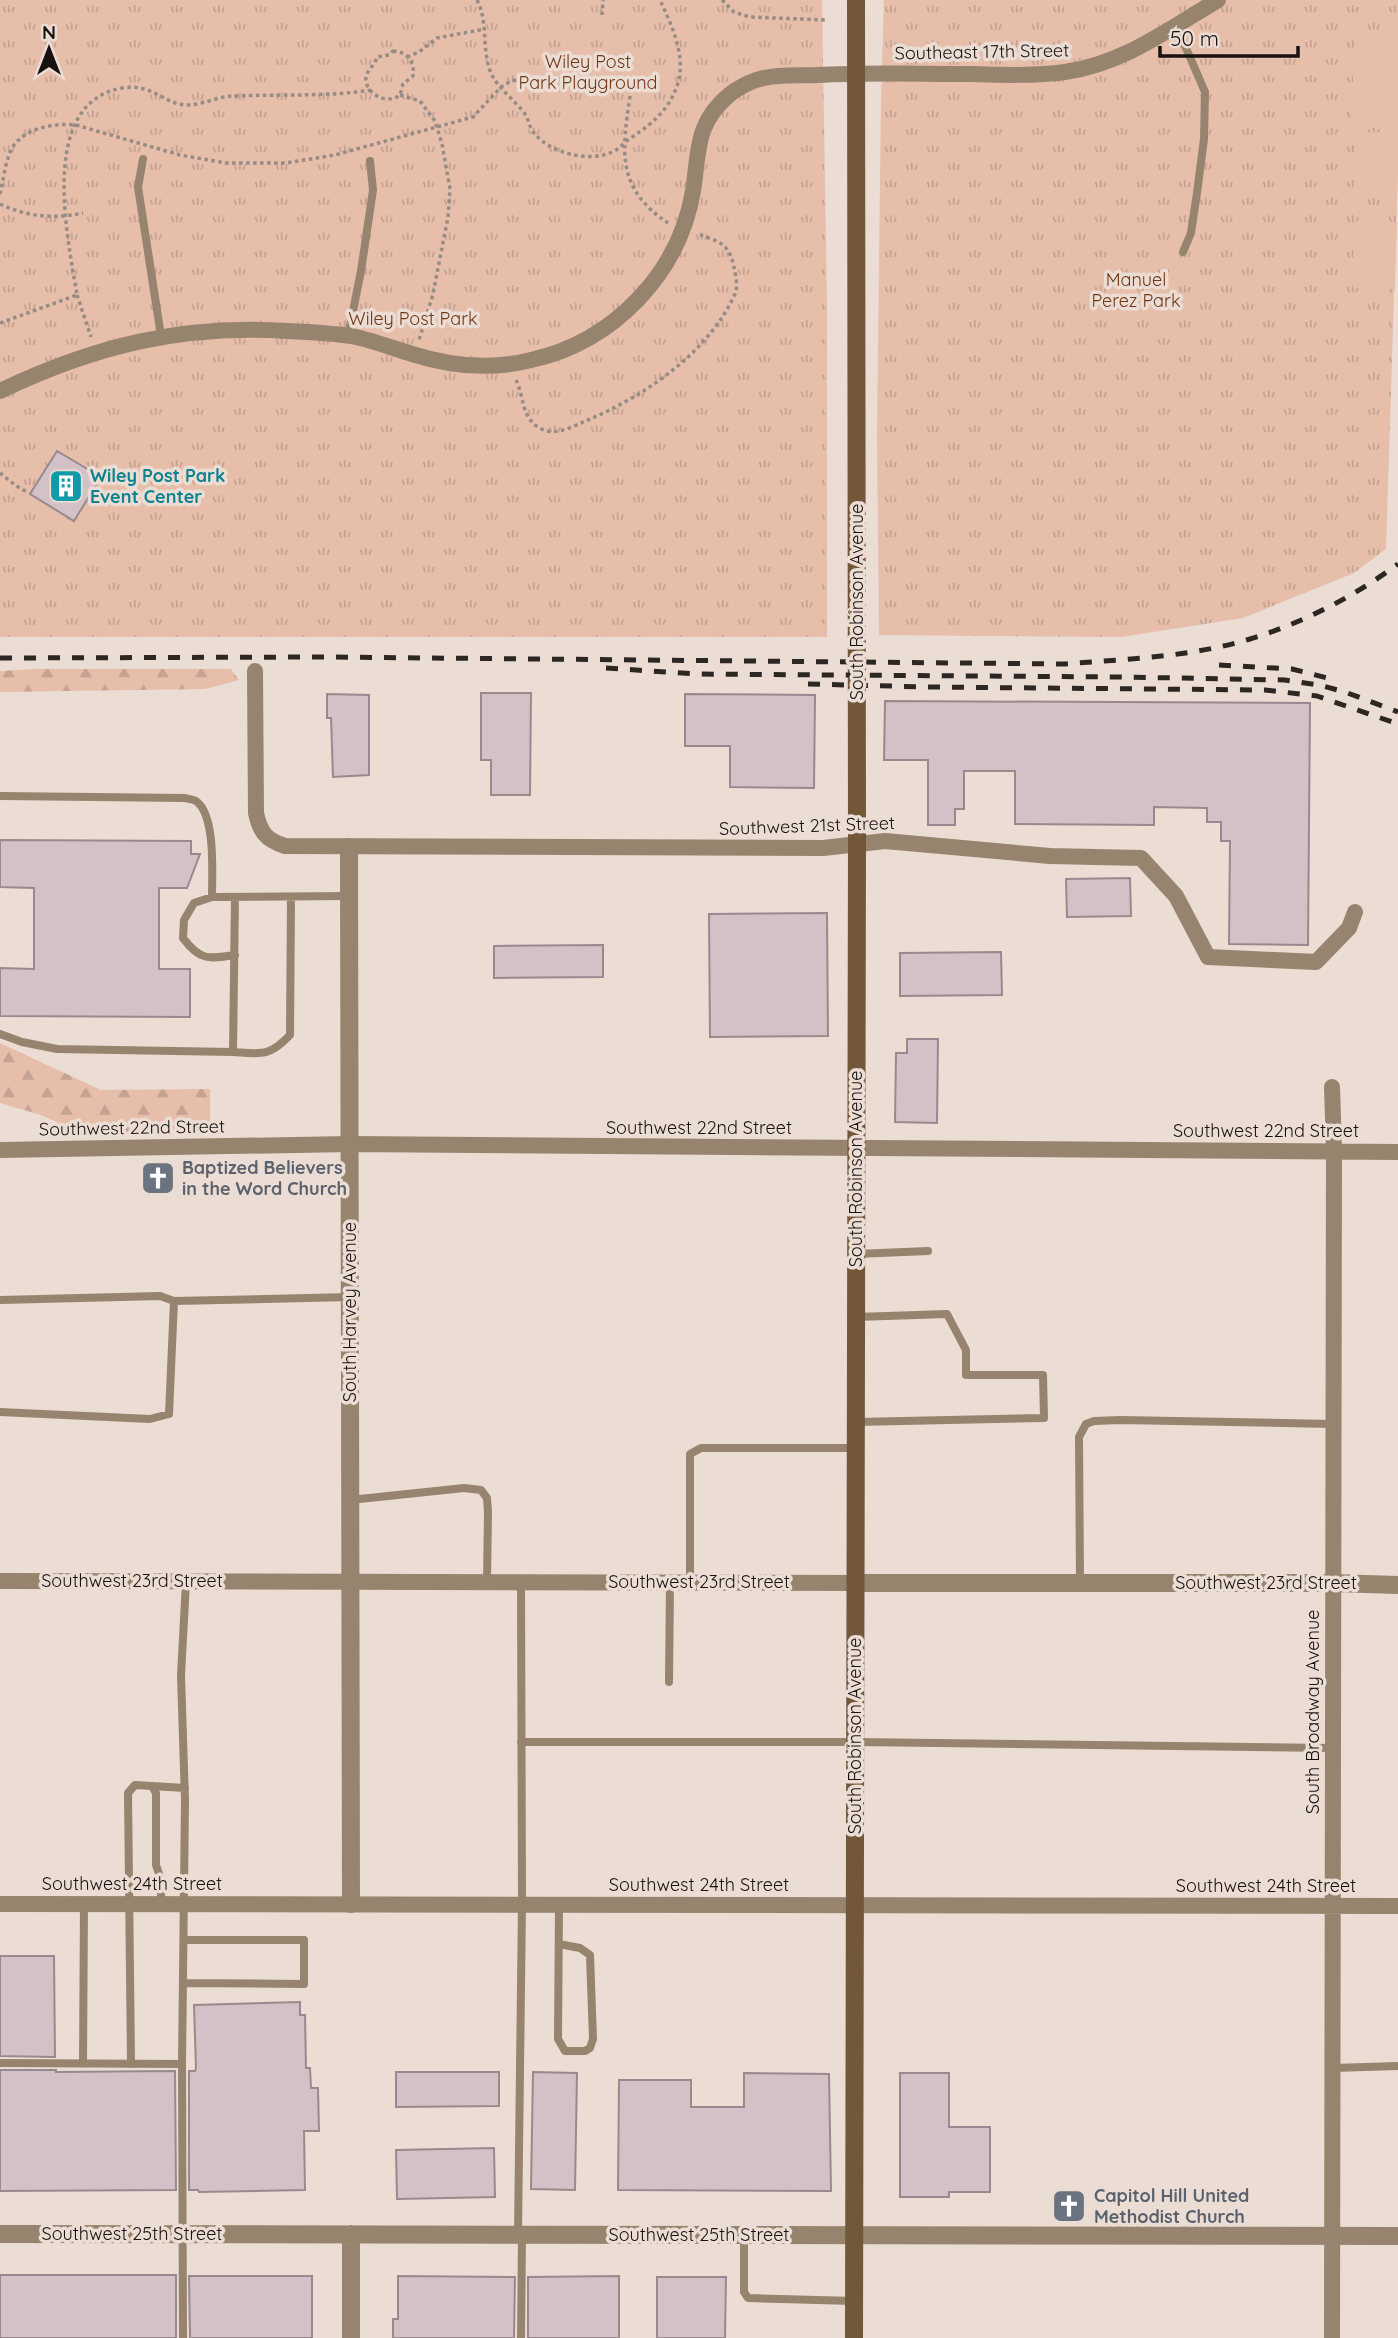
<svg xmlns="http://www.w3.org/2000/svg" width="1398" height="2338" font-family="Quicksand,sans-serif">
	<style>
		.forest { fill: url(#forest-firs) }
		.park { fill: url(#park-tufts) }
		.garden { fill: #e6beaa }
		.building { fill: #d2c1c6; stroke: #99898e; stroke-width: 2 }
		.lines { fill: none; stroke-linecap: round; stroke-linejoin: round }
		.path { stroke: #968b85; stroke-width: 3.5; stroke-dasharray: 3.5 3.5; stroke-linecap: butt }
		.service { stroke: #96846f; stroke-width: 8 }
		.minor { stroke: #96846f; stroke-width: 16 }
		.tertiary { stroke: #96846f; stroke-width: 18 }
		.secondary { stroke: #725839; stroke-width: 18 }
		.rail { stroke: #2d2723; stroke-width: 5; stroke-dasharray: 12 12; stroke-linecap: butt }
		.labels { text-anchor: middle; stroke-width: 7; stroke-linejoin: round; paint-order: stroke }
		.street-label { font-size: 18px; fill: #17120f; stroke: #ebdcd4 }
		.park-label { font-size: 18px; fill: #6f3715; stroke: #ebdcd4 }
		.culture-label { font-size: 18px; font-weight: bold; fill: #0d838f; stroke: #ebdcd4; text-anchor: start }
		.worship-label { font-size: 18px; font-weight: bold; fill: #5b616d; stroke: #ebdcd4; text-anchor: start }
	</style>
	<defs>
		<pattern id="forest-firs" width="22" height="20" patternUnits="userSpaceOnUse" patternTransform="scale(1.75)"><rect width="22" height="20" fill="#e6beaa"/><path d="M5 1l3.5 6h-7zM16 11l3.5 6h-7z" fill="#c5a291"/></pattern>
		<pattern id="park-tufts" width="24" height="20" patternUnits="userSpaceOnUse" patternTransform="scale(1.75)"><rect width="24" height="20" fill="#e6beaa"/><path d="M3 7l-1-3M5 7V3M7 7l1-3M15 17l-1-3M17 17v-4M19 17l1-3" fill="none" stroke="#c5a291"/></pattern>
	</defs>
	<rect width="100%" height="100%" fill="#ebdcd4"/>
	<path class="forest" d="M34,669H231L239,680L205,689L0,692V671Z
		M0,1043L101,1090L210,1089V1130L85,1135L41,1115L0,1103Z"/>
	<path class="park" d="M0,0H822L827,306V637H0Z
		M884,0H1398V169L1386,549L1354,573L1243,618L1121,637L879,635L877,435L881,99Z"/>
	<path class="garden" d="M1354,38L1398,39V118H1352Z
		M1356,132L1398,133L1397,199L1355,198Z
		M1354,221L1397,222L1395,289L1353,288Z"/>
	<path class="building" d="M57,451L101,477L74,521L30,494Z
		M481,693H531L530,795H491V760H481Z
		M327,694L369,695V775L333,777L331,718H327Z
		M685,694L815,695L814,788L730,787V746H685Z
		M885,701L1310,703L1308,945L1229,944L1230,841H1221V822H1207V808L1154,807V825L1015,824V771H964V809H955V825H928V760H884Z
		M0,840L191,841V854H200L187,888H159V969H190V1017L0,1016V968L34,969V888L0,887Z
		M1130,878L1131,916L1067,917L1066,879Z
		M827,913L828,1036L710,1037L709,914Z
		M603,945V977L494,978V946Z
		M1001,952L1002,995L900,996V953Z
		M907,1039H938L937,1123L895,1122L896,1053H907Z
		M0,1956H54L55,2057L0,2056Z
		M300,2002V2015H305L306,2068H310L311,2088H318L319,2131H304L305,2190L199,2192L198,2190H189V2071H195L196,2068L194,2005Z
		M0,2070H56V2072L175,2071L176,2190L0,2191Z
		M396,2072H499V2106L396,2107Z
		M533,2072L577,2073L575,2190L531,2189Z
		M744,2073L829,2074L831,2191L618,2190L619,2080H691V2107H744Z
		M900,2073H949V2127H990V2192H949V2197H900Z
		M494,2148L495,2197L397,2199L396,2150Z
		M0,2275H176V2338H0Z
		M189,2276H312V2338H190Z
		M398,2276L515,2277L514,2338H393V2319H398Z
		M619,2276V2338H528V2277Z
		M657,2277H726L725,2338H657Z"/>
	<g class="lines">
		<path class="path" d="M477,0C489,23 481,50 491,73C498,89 515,100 525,114C529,120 529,127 534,133C551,154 592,164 616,150C621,148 624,142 628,140C650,125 668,112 677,86C687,57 672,26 660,0
			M722,0L734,12L750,17L826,20
			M602,15L603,0
			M393,51C408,52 415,62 413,76L403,84L400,95C385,106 364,92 366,77C367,70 375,65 377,57L389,55Z
			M407,57L419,52L437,38L485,29
			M400,95L420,101L435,121L442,144L450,189L448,217L433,294L419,340
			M630,96C622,152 616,188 668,223
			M0,194C4,178 5,159 14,145C28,127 55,123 76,125L180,155L226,163H286L335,155L473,117L501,87L511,81L526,78
			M0,204C28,217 53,219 83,213
			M77,295L91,337
			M0,323L77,295C68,239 37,103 122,88C153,83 165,105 187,105C203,105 218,96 234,96C280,94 326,97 372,90
			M516,380C524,396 521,416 538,427C552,437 570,428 583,422C642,398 708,354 735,294C738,287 736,276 734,268C733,260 729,250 723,245C716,240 706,237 698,234
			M0,473L15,485L27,492"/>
		<path class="service" d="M1176,25L1205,92L1204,139L1197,193L1191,233L1183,252
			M143,159L138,187L161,336
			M348,336L361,271L373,190L370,161
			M0,796L185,798C188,799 192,799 196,801C216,815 212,874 212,897L349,896
			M212,897L194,903L184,920L183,938C200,961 209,959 235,955
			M0,1034L22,1042L57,1049L233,1052L235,897
			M233,1052C262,1054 269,1057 290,1035L291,897
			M856,1254L928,1251
			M0,1300L160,1296L174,1301L169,1414L150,1419L0,1412
			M174,1301L350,1297
			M856,1317L947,1314L966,1350V1375H1043L1044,1418L856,1422
			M350,1500L464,1488L481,1490L487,1498L488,1512L487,1582
			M690,1582V1454L701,1448H855
			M1080,1582L1079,1437L1086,1424L1094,1421L1121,1420L1333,1424
			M669,1682L670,1582
			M521,1742H855L1332,1748
			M152,1786L156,1793V1865L159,1874L162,1904
			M559,1944L580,1948L590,1955L593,2039L590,2048L585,2051H565L558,2039L559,1904
			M183,1983L304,1984V1940H184
			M0,2063L182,2064
			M83,2064L84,1904
			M131,2064L128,1793L135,1785L185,1788
			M1332,2068L1398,2066
			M518,2234L522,1904L521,1582
			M744,2235V2292L748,2298L854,2301
			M183,2338L182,2064L185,1800L181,1675L186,1582
			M521,2338L522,2234"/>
		<path class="minor" d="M0,391C94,346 183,324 287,331C309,332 330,333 351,336C372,340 392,348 412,354C450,366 492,370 531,360C613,342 679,274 693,191C699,153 695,123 729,95C736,89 751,81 760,79C777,74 799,76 817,75C869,72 921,74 973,74C1003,75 1035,76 1065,72C1123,64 1169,29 1218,0
			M255,671L256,813C260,832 266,840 285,846L823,848L885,841L1050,856L1141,858L1176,896L1208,957L1316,962L1349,928L1355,912
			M0,1150L350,1144L1398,1152
			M0,1581L856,1583
			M0,1904L1398,1906
			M1332,2338L1334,1150L1332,1087"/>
		<path class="tertiary" d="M349,847L351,1904
			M856,1583H1332L1398,1585
			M0,2234L1398,2236
			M351,2234V2338"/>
		<path class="secondary" d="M854,2338L857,844L856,0"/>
		<path class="rail" d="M0,658L325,657L1065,664C1127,659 1191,657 1250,639C1303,623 1353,597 1398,564
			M1219,665L1292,669L1335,680
			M606,668L696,674L1123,677L1285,680L1319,685L1345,692L1398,712
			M808,684L927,687L1265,690L1317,696L1398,724"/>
	</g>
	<defs>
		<g id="building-square" transform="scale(1.75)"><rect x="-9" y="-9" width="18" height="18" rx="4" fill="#0f9aa8" stroke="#ebdcd4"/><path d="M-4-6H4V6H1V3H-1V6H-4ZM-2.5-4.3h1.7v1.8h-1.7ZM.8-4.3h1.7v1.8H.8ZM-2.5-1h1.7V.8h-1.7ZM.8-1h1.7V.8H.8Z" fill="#fff"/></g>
		<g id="church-square" transform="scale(1.75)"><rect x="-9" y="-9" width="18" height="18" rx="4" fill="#6b7280" stroke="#ebdcd4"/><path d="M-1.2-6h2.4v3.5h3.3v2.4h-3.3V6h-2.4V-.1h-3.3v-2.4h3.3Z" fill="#fff"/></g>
	</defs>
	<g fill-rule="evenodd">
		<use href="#building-square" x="66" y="486"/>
		<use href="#church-square" x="158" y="1178"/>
		<use href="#church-square" x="1069" y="2206"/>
	</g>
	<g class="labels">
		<g class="street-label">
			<text transform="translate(982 52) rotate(-1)" y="6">Southeast 17th Street</text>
			<text transform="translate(857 602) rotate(-90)" y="6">South Robinson Avenue</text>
			<text transform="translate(807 826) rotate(-2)" y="6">Southwest 21st Street</text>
			<text transform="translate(132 1128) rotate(-1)" y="6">Southwest 22nd Street</text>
			<text x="699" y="1134">Southwest 22nd Street</text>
			<text x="1266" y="1137">Southwest 22nd Street</text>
			<text transform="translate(856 1169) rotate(-90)" y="6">South Robinson Avenue</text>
			<text transform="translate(350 1312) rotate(-90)" y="6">South Harvey Avenue</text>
			<text x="132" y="1587">Southwest 23rd Street</text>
			<text x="699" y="1588">Southwest 23rd Street</text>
			<text x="1266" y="1589">Southwest 23rd Street</text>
			<text transform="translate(1313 1712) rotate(-90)" y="6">South Broadway Avenue</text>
			<text transform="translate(855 1736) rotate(-90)" y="6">South Robinson Avenue</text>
			<text x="132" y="1890">Southwest 24th Street</text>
			<text x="699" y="1891">Southwest 24th Street</text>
			<text x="1266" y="1892">Southwest 24th Street</text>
			<text x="132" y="2240">Southwest 25th Street</text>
			<text x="699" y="2241">Southwest 25th Street</text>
		</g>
		<g class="park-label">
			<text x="588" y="68">Wiley Post<tspan x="588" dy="21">Park Playground</tspan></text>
			<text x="1136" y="286">Manuel<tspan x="1136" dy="21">Perez Park</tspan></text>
			<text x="413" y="325">Wiley Post Park</text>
		</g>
		<g class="culture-label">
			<text x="90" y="482">Wiley Post Park<tspan x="90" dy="21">Event Center</tspan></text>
		</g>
		<g class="worship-label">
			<text x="182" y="1174">Baptized Believers<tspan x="182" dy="21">in the Word Church</tspan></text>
			<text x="1094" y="2202">Capitol Hill United<tspan x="1094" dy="21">Methodist Church</tspan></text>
		</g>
	</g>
	<g transform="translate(49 49)" stroke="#ebdcd4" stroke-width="5" paint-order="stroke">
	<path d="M0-5L12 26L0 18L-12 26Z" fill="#17120f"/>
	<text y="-10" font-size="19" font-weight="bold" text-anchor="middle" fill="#17120f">N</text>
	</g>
	<path d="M1160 46v10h138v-10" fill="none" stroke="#17120f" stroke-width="3.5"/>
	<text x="1170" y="46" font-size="21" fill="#17120f" stroke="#ebdcd4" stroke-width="5" paint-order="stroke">50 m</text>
</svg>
